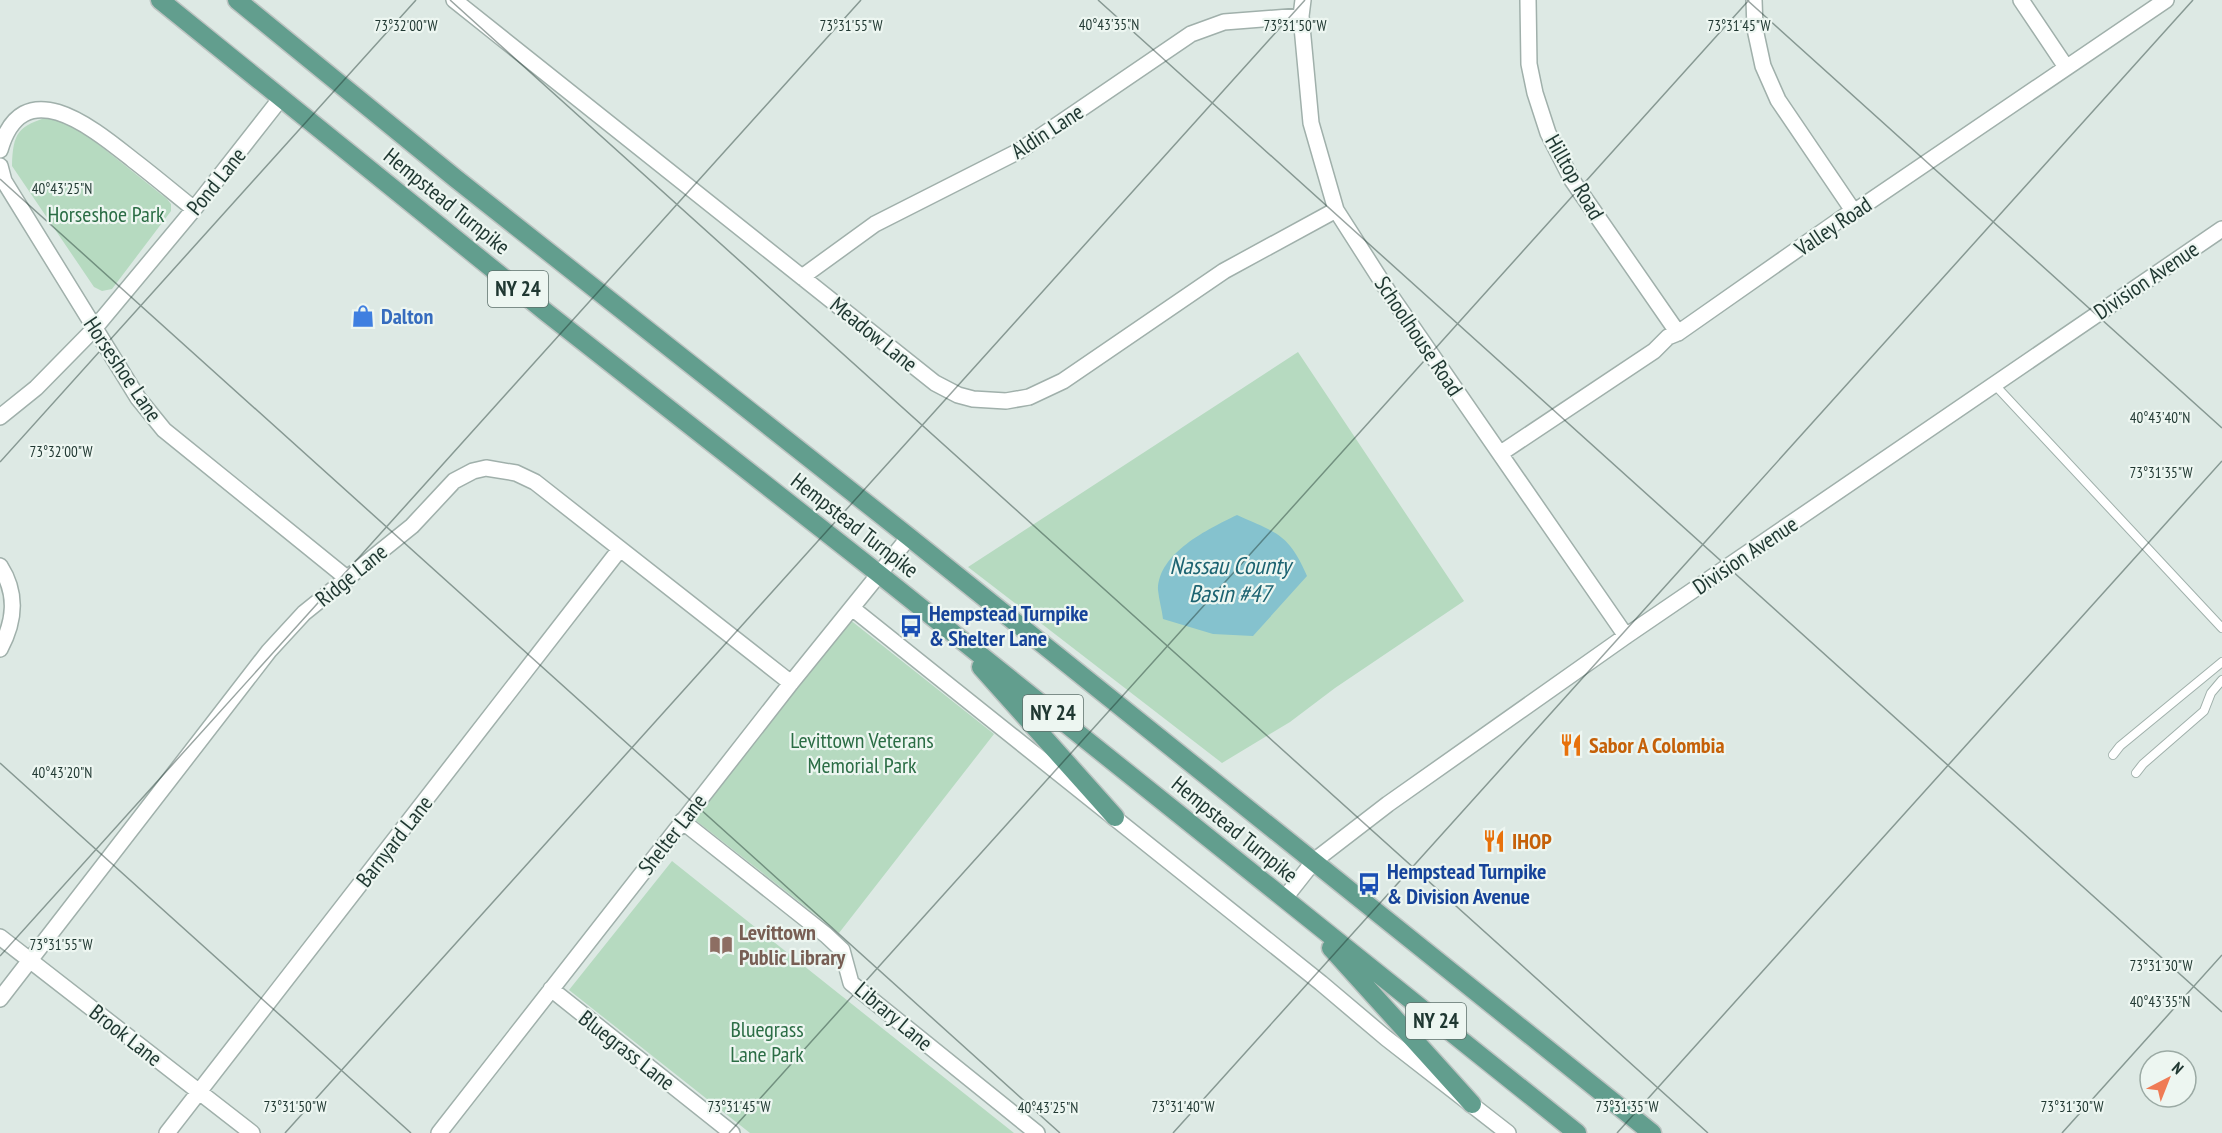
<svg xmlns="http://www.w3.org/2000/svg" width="2222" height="1133" font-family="'PT Sans Narrow',sans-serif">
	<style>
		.green { fill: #b6dac0 }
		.water { fill: #85c2ce }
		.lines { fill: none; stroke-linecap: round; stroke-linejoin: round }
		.service-casing { stroke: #a0b0ab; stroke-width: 10 }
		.minor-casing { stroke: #a0b0ab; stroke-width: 18 }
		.primary-casing { stroke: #bcc3c1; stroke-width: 21 }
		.service { stroke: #fff; stroke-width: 8 }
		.minor { stroke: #fff; stroke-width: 15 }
		.primary { stroke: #629e8e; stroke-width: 18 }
		.ticks { fill: none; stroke: #1f3731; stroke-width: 1.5; stroke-opacity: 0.45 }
		.labels { text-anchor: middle; stroke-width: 4.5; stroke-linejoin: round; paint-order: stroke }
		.shield { fill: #edf6f1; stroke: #5d706b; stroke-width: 1.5 }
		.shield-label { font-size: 21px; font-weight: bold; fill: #1f3731 }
		.street-label { font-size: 22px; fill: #1f3731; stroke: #edf6f1 }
		.park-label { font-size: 22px; fill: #2b6d45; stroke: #edf6f1 }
		.shop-label { font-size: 22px; font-weight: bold; fill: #366cbe; stroke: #edf6f1; text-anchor: start }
		.transit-label { font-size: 22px; font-weight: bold; fill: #164399; stroke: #edf6f1; text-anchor: start }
		.food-label { font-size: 22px; font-weight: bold; fill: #c56008; stroke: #edf6f1; text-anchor: start }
		.education-label { font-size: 22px; font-weight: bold; fill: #785e54; stroke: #edf6f1; text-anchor: start }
		.water-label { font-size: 24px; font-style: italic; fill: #1c6371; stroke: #edf6f1 }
		.ticks-label { font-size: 15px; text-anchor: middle; fill: #1f3731; stroke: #edf6f1; stroke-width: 4.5; stroke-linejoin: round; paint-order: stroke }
	</style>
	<rect width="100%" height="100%" fill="#dde9e4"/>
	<path class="green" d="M51,116L68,120L167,199L171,204V211L112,289L102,291L94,287L12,166C13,132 18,126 51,116Z
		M1298,352L1464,601L1335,688L1290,722L1222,763L968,567Z
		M849,619L994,734L839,933L694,819Z
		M672,861L1014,1133H750L569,990Z"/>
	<path class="water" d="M1237,515C1277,533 1289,534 1307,576L1253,636L1213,634L1163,619C1162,610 1159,600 1158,590C1158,553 1208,529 1237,515Z"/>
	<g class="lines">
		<g class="service-casing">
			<path id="service" d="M1994,384L2222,628
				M2113,755L2120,746L2222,662
				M2136,773L2143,764L2204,711L2211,693L2222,680"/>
		</g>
		<g class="minor-casing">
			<path id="minor" d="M454,0L935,383L958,395L973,399L1006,401L1029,397L1063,381L1224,271L1336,210
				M1303,0L1301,16L1311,123L1336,210L1391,296L1626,636
				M1528,0L1529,64L1535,93L1548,133L1572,180L1678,333
				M1754,0L1755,29L1763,66L1778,100L1854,212
				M2021,0L2066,67
				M0,150C23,69 95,130 133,160C154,176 174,193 194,209
				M0,166L4,181L138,398L164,430L348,579
				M802,277L875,224L1019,151L1191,34L1224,22L1301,16
				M0,417L36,388L94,329L194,209L281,98
				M1501,453L1654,351L1668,337L1678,333L1845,216L1854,212L2166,0
				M0,566C18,594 15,621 0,649
				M852,608L1321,983L1386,1038L1508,1133
				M682,821L826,935L842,950L851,983L1037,1133
				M1284,899L1314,861L1388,804L1626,636L2222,229
				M0,937L252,1133
				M551,989L732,1133
				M0,999L269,651L304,613L412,526L454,481L473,471L486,468L516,473L535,482L791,683
				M167,1133L620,549
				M439,1133L791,683L909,537"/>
		</g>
		<g class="primary-casing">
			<path id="primary" d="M160,0L547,313L879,574L1577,1133
				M237,0L455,178L909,537L1652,1133
				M981,667L1115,817
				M1331,948L1472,1104"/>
		</g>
		<use href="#service" class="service"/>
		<use href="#minor" class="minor"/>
		<use href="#primary" class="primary"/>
	</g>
	<path class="ticks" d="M450,0L1708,1133M1098,0L2222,1012M1747,0L2222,428M0,179L1060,1133M0,462L416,0M0,763L411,1133M0,956L861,0M285,1133L1305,0M729,1133L1749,0M1173,1133L2193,0M1617,1133L2222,461M2062,1133L2222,955"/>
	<defs>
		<g id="shop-bare" transform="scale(1.8)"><path d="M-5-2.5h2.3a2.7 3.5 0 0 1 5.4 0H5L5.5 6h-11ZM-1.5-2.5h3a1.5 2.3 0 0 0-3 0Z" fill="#3f7fe0" stroke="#edf6f1" stroke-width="2.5" paint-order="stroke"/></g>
		<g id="bus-bare" transform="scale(1.8)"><path d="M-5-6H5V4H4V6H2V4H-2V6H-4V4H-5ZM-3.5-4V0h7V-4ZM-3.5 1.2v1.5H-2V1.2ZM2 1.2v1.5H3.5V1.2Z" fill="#1a4fb4" stroke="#edf6f1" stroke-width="2.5" paint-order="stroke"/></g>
		<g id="restaurant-bare" transform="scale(1.8)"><path d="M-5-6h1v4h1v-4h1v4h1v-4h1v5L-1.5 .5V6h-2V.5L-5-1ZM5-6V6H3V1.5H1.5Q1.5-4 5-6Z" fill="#e8710a" stroke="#edf6f1" stroke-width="2.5" paint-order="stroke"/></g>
		<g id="library-bare" transform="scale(1.8)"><path d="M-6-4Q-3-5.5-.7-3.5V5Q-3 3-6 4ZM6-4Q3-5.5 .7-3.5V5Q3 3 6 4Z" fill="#8d6e63" stroke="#edf6f1" stroke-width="2.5" paint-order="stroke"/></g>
	</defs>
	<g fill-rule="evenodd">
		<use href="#shop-bare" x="363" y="316"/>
		<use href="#bus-bare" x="911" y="626"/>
		<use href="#restaurant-bare" x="1571" y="745"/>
		<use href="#restaurant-bare" x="1494" y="841"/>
		<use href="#bus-bare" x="1369" y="884"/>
		<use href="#library-bare" x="721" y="945"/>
	</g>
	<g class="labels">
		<g class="shield">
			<rect x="488" y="271" width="60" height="36" rx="4.5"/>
			<rect x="1023" y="695" width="60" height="36" rx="4.5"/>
			<rect x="1406" y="1003" width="60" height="36" rx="4.5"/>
		</g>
		<g class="shield-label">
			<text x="518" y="296">NY 24</text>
			<text x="1053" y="720">NY 24</text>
			<text x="1436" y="1028">NY 24</text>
		</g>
		<g class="street-label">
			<text transform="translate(1047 131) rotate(-33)" y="8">Aldin Lane</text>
			<text transform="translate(1575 177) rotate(60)" y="8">Hilltop Road</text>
			<text transform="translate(216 181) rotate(-51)" y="8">Pond Lane</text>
			<text transform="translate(447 201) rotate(39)" y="8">Hempstead Turnpike</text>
			<text transform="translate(1833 226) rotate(-34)" y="8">Valley Road</text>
			<text transform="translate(2146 280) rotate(-34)" y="8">Division Avenue</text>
			<text transform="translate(874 334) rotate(39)" y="8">Meadow Lane</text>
			<text transform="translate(1419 336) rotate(56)" y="8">Schoolhouse Road</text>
			<text transform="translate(123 369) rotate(56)" y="8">Horseshoe Lane</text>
			<text transform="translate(855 525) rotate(38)" y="8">Hempstead Turnpike</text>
			<text transform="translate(1745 555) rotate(-34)" y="8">Division Avenue</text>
			<text transform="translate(351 575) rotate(-39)" y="8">Ridge Lane</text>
			<text transform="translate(1235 829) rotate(39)" y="8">Hempstead Turnpike</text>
			<text transform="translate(672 834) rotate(-52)" y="8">Shelter Lane</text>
			<text transform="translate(394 841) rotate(-52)" y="8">Barnyard Lane</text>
			<text transform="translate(894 1016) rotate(40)" y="8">Library Lane</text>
			<text transform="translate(126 1035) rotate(38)" y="8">Brook Lane</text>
			<text transform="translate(627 1050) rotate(38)" y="8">Bluegrass Lane</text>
		</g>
		<g class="park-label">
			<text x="106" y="222">Horseshoe Park</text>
			<text x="862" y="748">Levittown Veterans<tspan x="862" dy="25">Memorial Park</tspan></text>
			<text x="767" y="1037">Bluegrass<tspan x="767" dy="25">Lane Park</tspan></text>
		</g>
		<g class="shop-label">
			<text x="381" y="324">Dalton</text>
		</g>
		<g class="transit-label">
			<text x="929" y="621">Hempstead Turnpike<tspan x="929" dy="25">&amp; Shelter Lane</tspan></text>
			<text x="1387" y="879">Hempstead Turnpike<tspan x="1387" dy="25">&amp; Division Avenue</tspan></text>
		</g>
		<g class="food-label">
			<text x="1589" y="753">Sabor A Colombia</text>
			<text x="1512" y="849">IHOP</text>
		</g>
		<g class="education-label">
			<text x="739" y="940">Levittown<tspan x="739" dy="25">Public Library</tspan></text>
		</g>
		<g class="water-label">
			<text x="1230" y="574">Nassau County<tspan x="1230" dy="28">Basin #47</tspan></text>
		</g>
	</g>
	<g class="ticks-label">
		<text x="1109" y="30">40°43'35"N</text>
		<text x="406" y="31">73°32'00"W</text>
		<text x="851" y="31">73°31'55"W</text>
		<text x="1295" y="31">73°31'50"W</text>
		<text x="1739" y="31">73°31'45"W</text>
		<text x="62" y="194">40°43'25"N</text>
		<text x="2160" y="423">40°43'40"N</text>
		<text x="61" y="457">73°32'00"W</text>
		<text x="2161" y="478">73°31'35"W</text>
		<text x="62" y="778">40°43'20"N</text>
		<text x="61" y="950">73°31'55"W</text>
		<text x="2161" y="971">73°31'30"W</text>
		<text x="2160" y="1007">40°43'35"N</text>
		<text x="295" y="1112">73°31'50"W</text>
		<text x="739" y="1112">73°31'45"W</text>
		<text x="1183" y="1112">73°31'40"W</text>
		<text x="1627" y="1112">73°31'35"W</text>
		<text x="2072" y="1112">73°31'30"W</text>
		<text x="1048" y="1113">40°43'25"N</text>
	</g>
	<g transform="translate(2168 1079) rotate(42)"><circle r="28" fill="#edf6f1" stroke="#9baaa4" stroke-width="1.5"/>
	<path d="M0-4.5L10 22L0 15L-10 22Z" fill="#ef7b55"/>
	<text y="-9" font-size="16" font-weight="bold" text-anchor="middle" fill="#1f3731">N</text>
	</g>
</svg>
